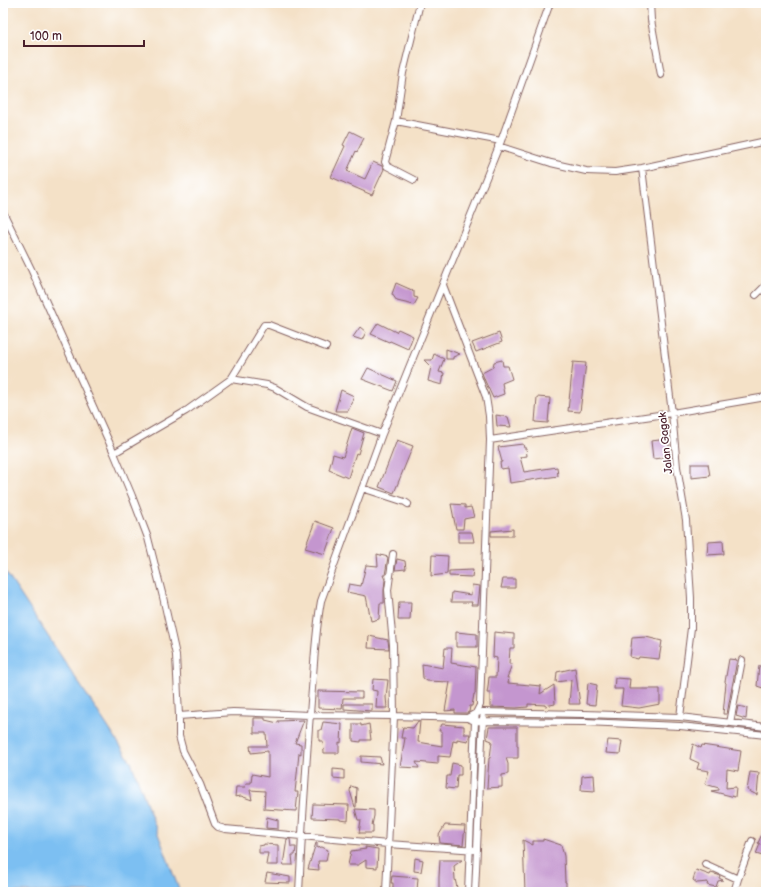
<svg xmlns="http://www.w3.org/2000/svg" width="769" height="895" font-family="'Balsamiq Sans',sans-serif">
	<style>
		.water { fill: #7cbff2; stroke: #636f8e }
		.building { fill: #c496cf }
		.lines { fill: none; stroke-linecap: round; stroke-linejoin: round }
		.minor-casing { stroke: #866362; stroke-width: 8 }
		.minor { stroke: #fff; stroke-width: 6 }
		.labels { text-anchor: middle; stroke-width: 3.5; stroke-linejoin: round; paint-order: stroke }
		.street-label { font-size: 11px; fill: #4a1f2b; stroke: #fff }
	</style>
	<rect width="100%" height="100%" fill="#fff"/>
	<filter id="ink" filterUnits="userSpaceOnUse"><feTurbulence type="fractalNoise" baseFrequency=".025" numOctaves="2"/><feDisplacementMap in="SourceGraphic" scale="8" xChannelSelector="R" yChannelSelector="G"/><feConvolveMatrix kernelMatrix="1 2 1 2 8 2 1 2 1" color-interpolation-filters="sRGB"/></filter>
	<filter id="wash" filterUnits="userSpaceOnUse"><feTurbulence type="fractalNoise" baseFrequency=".012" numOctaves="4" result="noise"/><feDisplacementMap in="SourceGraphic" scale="16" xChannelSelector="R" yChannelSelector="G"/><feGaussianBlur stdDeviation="0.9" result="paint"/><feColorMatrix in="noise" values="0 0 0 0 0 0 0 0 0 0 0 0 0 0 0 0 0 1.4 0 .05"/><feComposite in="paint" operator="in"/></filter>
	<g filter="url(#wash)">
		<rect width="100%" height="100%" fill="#f4e1c7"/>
		<path class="water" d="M3,568L131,762L180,892H3Z"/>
		<g id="blocks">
			<path class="building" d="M350,131L364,138L357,152L356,151L347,171L365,179L373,162L382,166L384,169L372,195L331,177L345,146L343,145Z
				M396,283L414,291V297L418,298L414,305L397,301L392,294Z
				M378,323L396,332L398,329L413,336L408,349L390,341L389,342L371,334Z
				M360,327L366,332L362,340L353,337Z
				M499,333L502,342L476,352L472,343Z
				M446,349L460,354L453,357V359H446Z
				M434,354L444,359L439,372L444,373L442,385L428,381L431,367L424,360H432Z
				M502,360L503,366H508L512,379L502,383L504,394L493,398L485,381L482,373L493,367L494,362Z
				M573,362L586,363L580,412L568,411Z
				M368,368L397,381L393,391L362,379Z
				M341,390L354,396L348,411H335Z
				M537,397L550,398L548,423L535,422Z
				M496,415L508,417L511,427L497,426Z
				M352,428L364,433L358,454L356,453L348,478L329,470L333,454L343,457Z
				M668,439L671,457L653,459L651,441Z
				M397,440L413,446L394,493L379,487Z
				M523,444L524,448H526L527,456L520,457L524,472L557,467L558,476L510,483L508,468L501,469L500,462H502L498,447Z
				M691,464H708L710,476L691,478Z
				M451,504L465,505V508L471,507L474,517L464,519L463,529H456Z
				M315,521L334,528L325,554L305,548Z
				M513,529V536H491V531Z
				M458,532H472L474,542H458Z
				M723,541L724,554L707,555L708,542Z
				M377,554L388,557L385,575H383L385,580L384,590V603H380L379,619L371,621L366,596L347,592L349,584L361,586L366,565L378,566Z
				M432,555L448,556L447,574L431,576Z
				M397,559L405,561L406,569L395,570Z
				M473,570L472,577L449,576V571Z
				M503,579H515V588H501Z
				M472,585L480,586L478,605H471L472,602H451L452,592L471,595Z
				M399,602H411L410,620H398Z
				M456,632L477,634V647H456Z
				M494,632L514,634V648H510L509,664H512L507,678H509L508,683L541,686L540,694L554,685L555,704L545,706V705L528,704V707L516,708L490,707V693H487L488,687L489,677H496L497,658L493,657Z
				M369,636L388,640L389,649L368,648Z
				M646,637L662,641L659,659L639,657L638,659L630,657L632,638Z
				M445,648H452L451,663L476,667L475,694H474L472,706H470L469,712L467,713H455V710L445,711L450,682L427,681L423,678L422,664L443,668Z
				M729,659L737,660L727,714H723L726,683L725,682Z
				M766,665V672L763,688L757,686L759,666Z
				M575,668L580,704H569L571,680L556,682L557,672Z
				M615,678L630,679L629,689H660V704L639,708L621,706L623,689H614Z
				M373,679L388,680L386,697L387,708H376L377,691L372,690Z
				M588,683L597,685L595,705L586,704Z
				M318,691L362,692V698H343L342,709L318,708Z
				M344,704H372V711L344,709Z
				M738,706L747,708L746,719L736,716Z
				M254,718H265V720L278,723V721L304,720L295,743L301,744V754L299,753L297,774L295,792H298L296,811L264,809L265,791L250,790L252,800L241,796L235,797L236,787H245L246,783H251L252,774L268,777V751L251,753L250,746H267L266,733H254Z
				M418,721H420L418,742L442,746V731H439L442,724L464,726V734H470L468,741L457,739V742L453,741L450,757L438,756V764L416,762L419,768L400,767L405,738H401L403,727L413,728Z
				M323,722L342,724L341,743L339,742V753H324L323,741H319V730H321Z
				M353,724H361V726L369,724L371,740H361V742L353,741Z
				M489,727H517V746H518V758H506L508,764V774L502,775V787L487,788L489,758H490L492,741L487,739Z
				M608,740L622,741L620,754L606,753Z
				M693,744L701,748L702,745L741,751L738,771L727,769L726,788L736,787L735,797L711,791L719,790V788L705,784L709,771L697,769L699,763L690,759Z
				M361,756L380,757L382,764L361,762Z
				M452,763L461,765V775H457L456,789L446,788L447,776H450Z
				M333,769L344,770V779L333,778Z
				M750,772L759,773L757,795L747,790Z
				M594,775L595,791L581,790L582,776Z
				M351,786L357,788L356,807H355L350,791Z
				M313,804L349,805L348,821L340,820V819L312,818Z
				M355,809L374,810V816L372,825H373V833H359L361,820H358Z
				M267,817L278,820V829L266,828Z
				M445,825L465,826L463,845L440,843L439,835Z
				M766,825V857L756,854L760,844L758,843Z
				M287,839H290L291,847H296L295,855H292L293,865H283Z
				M543,839L561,845L564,856L565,882H566V892H525L523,840L533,845V841H543Z
				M316,843H317V848L322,847L328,850L326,861H318L319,870L308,869Z
				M264,844L278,845V865H266L268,853H259V846L264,845Z
				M365,847L378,849L377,868L366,867V860L358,865H348L351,851L366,849Z
				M415,858L423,860L421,872L414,871Z
				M440,860H462L454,866L455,879L458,892H439V877Z
				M696,870L710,875L711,873L718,875L720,876L719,878L723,880L718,881L716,887L707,885L708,882L697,883L693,880Z
				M267,873L290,877V883L265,882Z
				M392,876L418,878L417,891L409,892H393V883H391Z"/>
		</g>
	</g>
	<g filter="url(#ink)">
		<use href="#blocks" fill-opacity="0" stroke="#866362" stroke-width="1"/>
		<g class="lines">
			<g class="minor-casing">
				<path id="minor" d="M650,3L651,20L661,75
					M396,121L501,141
					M498,146L551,163L586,171L615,172L642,168L766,141
					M642,168L672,413L677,467L686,520L691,598V628L680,717
					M414,180L387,166L385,162L396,121L403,73L420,3
					M3,212L32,271L114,453L132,496L148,538L163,597L176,655L179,716V736L183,751L200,784L215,824L218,827L225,829L388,844L477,850
					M443,285L486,397L489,416L490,440L480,705L476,713L475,721L468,892
					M756,295L766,285
					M231,379L264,325H269L326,347
					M490,440L672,413L766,397
					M114,453L186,411L231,379L267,385L275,388L307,407L340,419L382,434
					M362,488L405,502L408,504
					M179,716L233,712L310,715L394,716L467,718
					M730,723L742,660
					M766,727L680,717L584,714L483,712L476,713L467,718L475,721L584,722L680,726L766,735
					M705,864L738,879
					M299,892C302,828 306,765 311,701C314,668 315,634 321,601L382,434L501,141L550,3
					M386,892L394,716L393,645L388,590L393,554
					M475,892L483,718
					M734,892L738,879L752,841"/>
			</g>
			<use href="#minor" class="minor"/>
		</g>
	</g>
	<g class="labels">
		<g class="street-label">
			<text transform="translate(665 443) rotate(-96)" y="4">Jalan Gagak</text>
		</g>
	</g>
	<rect width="769" height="895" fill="none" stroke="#fff" stroke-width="16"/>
	<path d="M24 40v6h120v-6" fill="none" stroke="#4a1f2b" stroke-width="2"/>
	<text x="30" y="40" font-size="12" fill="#4a1f2b" stroke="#ffffff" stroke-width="3" paint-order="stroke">100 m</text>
</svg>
